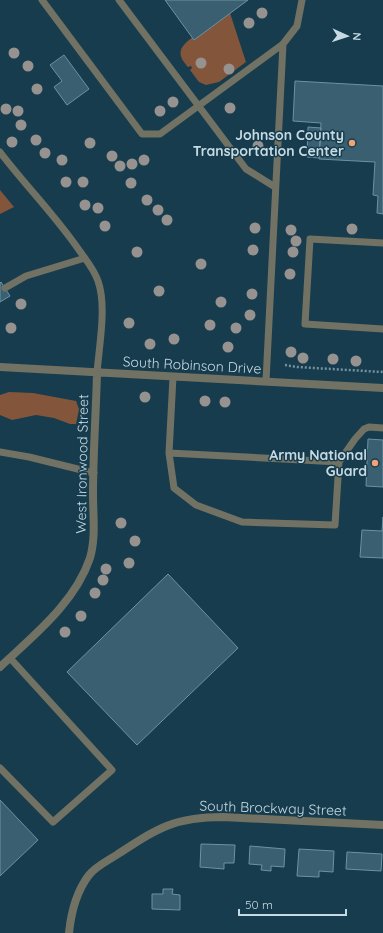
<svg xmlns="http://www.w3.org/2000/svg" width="383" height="933" font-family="Quicksand,sans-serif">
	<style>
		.green { fill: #83553b }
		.building { fill: #3a5f71; stroke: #6b92a5 }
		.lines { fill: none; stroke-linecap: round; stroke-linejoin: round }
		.path { stroke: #76929f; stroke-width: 2.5; stroke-dasharray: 2 2; stroke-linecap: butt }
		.lane { stroke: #717263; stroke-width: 7 }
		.street { stroke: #717263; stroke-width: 8 }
		.tree { fill: #969290 }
		.poi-dot { fill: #efa377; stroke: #173c4d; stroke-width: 1.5 }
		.labels { text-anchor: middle; stroke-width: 3; stroke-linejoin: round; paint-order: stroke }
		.poi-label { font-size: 14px; font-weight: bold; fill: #c6dae4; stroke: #173c4d; text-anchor: end }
		.street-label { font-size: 14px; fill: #c6dae4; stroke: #173c4d }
	</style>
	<rect width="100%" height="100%" fill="#173c4d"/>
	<path class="green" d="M230,13L246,62L219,82L206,85L199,82L190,70L192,68L191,66L188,67C184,62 179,57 181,50C184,39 220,20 230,13Z
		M0,190L14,207L0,214Z
		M9,392L33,393L76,401L79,409L76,424H70L54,418L36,415L12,420L0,415V395Z"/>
	<path class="building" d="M165,0H248L194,40Z
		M64,55L89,89L67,105L54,87L62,81L50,65Z
		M295,81L383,86V214L377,213L378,196L373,195L375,162L319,159L321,123L293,121Z
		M308,127L321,128L319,158L307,157Z
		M1,282L10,296L0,302V283Z
		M368,439L383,440V487L366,486Z
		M383,517V558L360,557L362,530L382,531Z
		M168,574L238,648L137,745L67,672Z
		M0,800L38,840L0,876Z
		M201,844L235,845L234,863H224V869L200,867Z
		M250,846L285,849L284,867L271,866V871L261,870L262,865L249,864Z
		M299,849L334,851L333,872L319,871V877L297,876Z
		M347,852L382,854L381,871L346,869Z
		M163,889H173L172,894L180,895V910L152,909V894H163Z"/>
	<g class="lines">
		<path class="path" d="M285,365L297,367L383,372"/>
		<path class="lane" d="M42,0L142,134H160L283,44L297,26L302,0
			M119,0L246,169L275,187
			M0,152C25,185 55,215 79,250C86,260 94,269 98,281C107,306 99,346 97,373
			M383,243L310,239L305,324L383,329
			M5,288L26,276L85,258
			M173,377L169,453L174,488L196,505L242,522L335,525L339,462L355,439L364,429L369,427L383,428
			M266,381L283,44
			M0,452L29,457L94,473
			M169,453L339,462
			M0,768L53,822L112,770L10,658"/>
		<path class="street" d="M0,367L383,388
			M0,667C33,636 75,603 90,558C96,537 93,516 93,494C93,454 96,413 97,373
			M69,933C71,913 76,892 89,875C96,866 109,860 118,854C158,828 174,817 223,817L383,825"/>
	</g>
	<g class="tree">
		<circle cx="262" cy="13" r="5.5"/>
		<circle cx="249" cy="23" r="5.5"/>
		<circle cx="14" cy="53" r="5.5"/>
		<circle cx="201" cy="63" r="5.5"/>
		<circle cx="28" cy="66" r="5.5"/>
		<circle cx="229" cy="69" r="5.5"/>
		<circle cx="37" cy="89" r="5.5"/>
		<circle cx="173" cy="102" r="5.5"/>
		<circle cx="230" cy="108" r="5.5"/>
		<circle cx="6" cy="109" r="5.5"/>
		<circle cx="18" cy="111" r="5.5"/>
		<circle cx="160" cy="111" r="5.5"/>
		<circle cx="21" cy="125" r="5.5"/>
		<circle cx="36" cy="140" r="5.5"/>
		<circle cx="12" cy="142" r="5.5"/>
		<circle cx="90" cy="143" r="5.5"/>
		<circle cx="258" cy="146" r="5.5"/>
		<circle cx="45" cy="153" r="5.5"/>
		<circle cx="112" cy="156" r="5.5"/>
		<circle cx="62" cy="160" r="5.5"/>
		<circle cx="144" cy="160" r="5.5"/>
		<circle cx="132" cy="164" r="5.5"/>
		<circle cx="120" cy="166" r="5.5"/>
		<circle cx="66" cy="182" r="5.5"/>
		<circle cx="83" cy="182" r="5.5"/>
		<circle cx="131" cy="183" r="5.5"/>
		<circle cx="147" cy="200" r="5.5"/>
		<circle cx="85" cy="205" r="5.5"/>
		<circle cx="98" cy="208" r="5.5"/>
		<circle cx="158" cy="210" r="5.5"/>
		<circle cx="167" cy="220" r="5.5"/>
		<circle cx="105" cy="226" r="5.5"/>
		<circle cx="255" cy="228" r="5.5"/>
		<circle cx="352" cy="229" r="5.5"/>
		<circle cx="291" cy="230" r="5.5"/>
		<circle cx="296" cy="241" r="5.5"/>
		<circle cx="253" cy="250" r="5.5"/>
		<circle cx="137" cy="252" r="5.5"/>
		<circle cx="293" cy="252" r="5.5"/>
		<circle cx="201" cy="264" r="5.5"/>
		<circle cx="290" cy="274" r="5.5"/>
		<circle cx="159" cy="291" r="5.5"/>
		<circle cx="252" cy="294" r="5.5"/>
		<circle cx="221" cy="302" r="5.5"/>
		<circle cx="21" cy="304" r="5.5"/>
		<circle cx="250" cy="315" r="5.5"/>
		<circle cx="129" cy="323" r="5.5"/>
		<circle cx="210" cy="325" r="5.5"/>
		<circle cx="11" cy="328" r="5.5"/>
		<circle cx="236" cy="328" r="5.5"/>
		<circle cx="174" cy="339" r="5.5"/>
		<circle cx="150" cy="344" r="5.5"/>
		<circle cx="228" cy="347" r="5.5"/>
		<circle cx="291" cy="352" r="5.5"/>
		<circle cx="303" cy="358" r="5.5"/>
		<circle cx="333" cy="359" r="5.5"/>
		<circle cx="356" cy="361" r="5.5"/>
		<circle cx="145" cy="397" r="5.5"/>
		<circle cx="205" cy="401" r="5.5"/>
		<circle cx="225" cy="402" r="5.5"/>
		<circle cx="121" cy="523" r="5.5"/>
		<circle cx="135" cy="541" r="5.5"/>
		<circle cx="129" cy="563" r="5.5"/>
		<circle cx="106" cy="569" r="5.5"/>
		<circle cx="103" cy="580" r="5.5"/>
		<circle cx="95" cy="593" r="5.5"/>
		<circle cx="81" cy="616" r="5.5"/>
		<circle cx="65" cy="632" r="5.5"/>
	</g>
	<g class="poi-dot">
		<circle cx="352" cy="143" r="4"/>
		<circle cx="375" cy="463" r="4"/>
	</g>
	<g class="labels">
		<g class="poi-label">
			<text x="344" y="140">Johnson County<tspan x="344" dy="16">Transportation Center</tspan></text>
			<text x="367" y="460">Army National<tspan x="367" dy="16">Guard</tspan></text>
		</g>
		<g class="street-label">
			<text transform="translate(192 365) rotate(3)" y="5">South Robinson Drive</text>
			<text transform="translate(82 464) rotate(-89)" y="5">West Ironwood Street</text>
			<text transform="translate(273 808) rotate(2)" y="5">South Brockway Street</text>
		</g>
	</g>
	<g transform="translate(347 36) rotate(93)" stroke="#173c4d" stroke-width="3" paint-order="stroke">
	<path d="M0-3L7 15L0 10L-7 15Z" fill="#c6dae4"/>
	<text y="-6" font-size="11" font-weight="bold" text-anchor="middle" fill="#c6dae4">N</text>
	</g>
	<path d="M239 909v6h107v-6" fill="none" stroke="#c6dae4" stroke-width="2"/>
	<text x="245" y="909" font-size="12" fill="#c6dae4" stroke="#173c4d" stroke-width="3" paint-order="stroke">50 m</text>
</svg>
